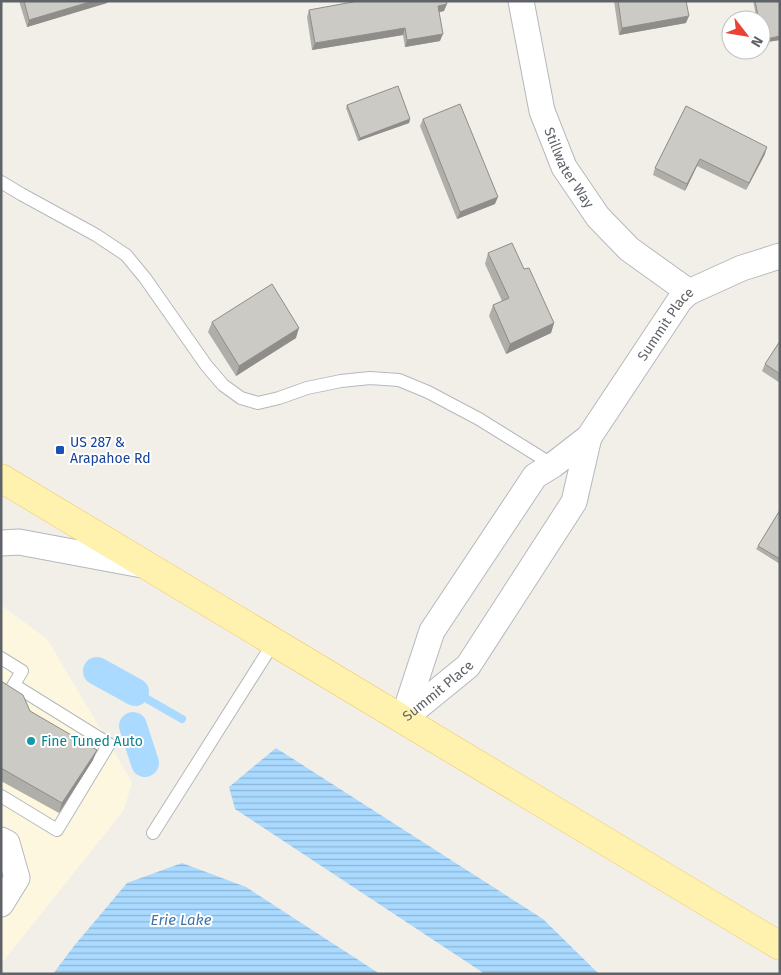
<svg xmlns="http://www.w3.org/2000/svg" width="781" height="975" font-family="'Fira Sans',sans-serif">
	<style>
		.commercial { fill: #fef7e0 }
		.water { fill: url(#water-rules) }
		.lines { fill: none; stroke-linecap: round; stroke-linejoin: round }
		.stream { stroke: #aadaff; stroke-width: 8 }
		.canal { stroke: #aadaff; stroke-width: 28 }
		.service-casing { stroke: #b5b8bc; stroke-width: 14 }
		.minor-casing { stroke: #b5b8bc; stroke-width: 27 }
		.primary-casing { stroke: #f2c960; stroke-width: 29 }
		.service { stroke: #fff; stroke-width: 12 }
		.minor { stroke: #fff; stroke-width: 25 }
		.primary { stroke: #fff2af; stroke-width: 28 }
		.wall { fill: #afaea9 }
		.shaded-wall { fill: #8f8d8a }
		.building { fill: #cccac5; stroke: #8f8d8a }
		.transit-dot { fill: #1a4fb4; stroke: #fff; stroke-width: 2 }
		.culture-dot { fill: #0f9aa8; stroke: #fff; stroke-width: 2 }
		.labels { text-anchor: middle; stroke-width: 4; stroke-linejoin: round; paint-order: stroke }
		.street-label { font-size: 14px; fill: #5f6368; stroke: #fff }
		.transit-label { font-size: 14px; fill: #164399; stroke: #fff; text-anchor: start }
		.culture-label { font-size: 14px; fill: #0d838f; stroke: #fff; text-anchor: start }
		.water-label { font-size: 15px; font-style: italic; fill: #4174aa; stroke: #fff }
	</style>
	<defs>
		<pattern id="water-rules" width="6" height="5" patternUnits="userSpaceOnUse" patternTransform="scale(1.25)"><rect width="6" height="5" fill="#aadaff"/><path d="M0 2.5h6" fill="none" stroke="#8eb4d2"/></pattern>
	</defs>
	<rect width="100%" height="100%" fill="#f1efe8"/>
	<path class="commercial" d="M1,605L47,639L132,782L124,810L1,964Z"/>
	<path class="water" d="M276,748L543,919L599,974H485L235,809L229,787Z
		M182,863L246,887L380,974H53L74,946L127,883Z"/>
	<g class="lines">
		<path class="stream" d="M135,692L182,719"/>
		<path class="canal" d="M97,671L135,692
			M133,726L145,763"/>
		<g class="service-casing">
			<path id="service" d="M1,182L21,194L96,235L126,255L145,278L206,365L223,385L241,398L258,403L279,398L307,388L341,381L370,378L399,380L428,392L479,419L553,465
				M1,658L22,671L10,691
				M1,796L57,830L109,744L14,685
				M153,833L274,642"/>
		</g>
		<g class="minor-casing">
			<g id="minor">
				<path id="s1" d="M521,1L542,111L564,167L598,217L629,249L689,292"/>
				<path d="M1,543L19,542L142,565"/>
				<path id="s2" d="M403,719L432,631L535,476L553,465L589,437L680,300L689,292L742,268L780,256"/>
				<path id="s3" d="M403,719L468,666L574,502L589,437"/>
				<path d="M1,840L7,843L17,878L1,904"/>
			</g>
		</g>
		<g class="primary-casing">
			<path id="primary" d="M1,478L780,946"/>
		</g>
		<use href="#service" class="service"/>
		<use href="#minor" class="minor"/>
		<use href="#primary" class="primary"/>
	</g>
	<path class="wall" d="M19,1H108L107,3L27,27Z
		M614,1H686V23L619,35Z
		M753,1H780V40L761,43V20H757Z
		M309,10L444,11L439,12L440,41L405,47L403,35L312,50L307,17Z
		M347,105L410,119L409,123L358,141L346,108Z
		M686,106L765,154L746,190L697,166L685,191L653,175L655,168Z
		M423,119L495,204L457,219L420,126Z
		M488,253L524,269L554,323L551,333L506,354L489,316L493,305L502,301L485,264Z
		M212,322L296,338L236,376L208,332Z
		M780,341V383L762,371L765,364Z
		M780,510V564L756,549L758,546Z
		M1,681L30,711L93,760L59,813L1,781Z"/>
	<path class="shaded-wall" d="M93,1H108L107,3L27,27L29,20Z
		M447,4L444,11L435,13L438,6Z
		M689,16L686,23L619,35L622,28Z
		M405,28L403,35L312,50L315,43Z
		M443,34L440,41L405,47L407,40Z
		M780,36V40L761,43L762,40Z
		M410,119L409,123L358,141L360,138Z
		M767,147L765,154L746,190L749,183Z
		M700,159L697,166L685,191L687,184Z
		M498,197L495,204L457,219L460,212Z
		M554,323L551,333L506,354L510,344Z
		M299,328L296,338L236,376L239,366Z
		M97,750L93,760L59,813L62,803Z"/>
	<path class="building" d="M24,1H93L29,20Z
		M358,1H446L447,4L438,6L443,34L407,40L405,28L315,43L309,10Z
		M618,1H686L689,16L622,28Z
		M755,1H780V36L762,40L761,33V20H759Z
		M398,86L410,119L360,138L347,105Z
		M460,104L498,197L460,212L423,119Z
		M686,106L767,147L749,183L700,159L687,184L655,168Z
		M512,243L524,269L529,268L554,323L510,344L493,305L509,298L488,253Z
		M272,284L299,328L239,366L212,322Z
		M780,341V374L765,364Z
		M780,510V559L758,546Z
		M1,681L23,695L30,711L97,750L62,803L1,768Z"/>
	<rect class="transit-dot" x="55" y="445" width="10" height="10" rx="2.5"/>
	<circle class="culture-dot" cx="31" cy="741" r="5"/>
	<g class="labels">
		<g class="street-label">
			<text dy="5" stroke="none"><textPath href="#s1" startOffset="175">Stillwater Way</textPath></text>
			<text dy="5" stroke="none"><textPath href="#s2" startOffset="482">Summit Place</textPath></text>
			<text dy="5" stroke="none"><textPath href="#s3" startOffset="45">Summit Place</textPath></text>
		</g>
		<g class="transit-label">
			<text x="70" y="447">US 287 &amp;<tspan x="70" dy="16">Arapahoe Rd</tspan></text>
		</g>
		<g class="culture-label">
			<text x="41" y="746">Fine Tuned Auto</text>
		</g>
		<g class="water-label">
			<text x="181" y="925">Erie Lake</text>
		</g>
	</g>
	<rect width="781" height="975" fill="none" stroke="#5f6368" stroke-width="5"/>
	<g transform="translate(746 35) rotate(121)"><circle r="24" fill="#ffffff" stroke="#bfc1c3"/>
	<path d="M0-4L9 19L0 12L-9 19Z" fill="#ea4335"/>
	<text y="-8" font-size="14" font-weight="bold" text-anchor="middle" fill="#5f6368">N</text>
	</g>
</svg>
